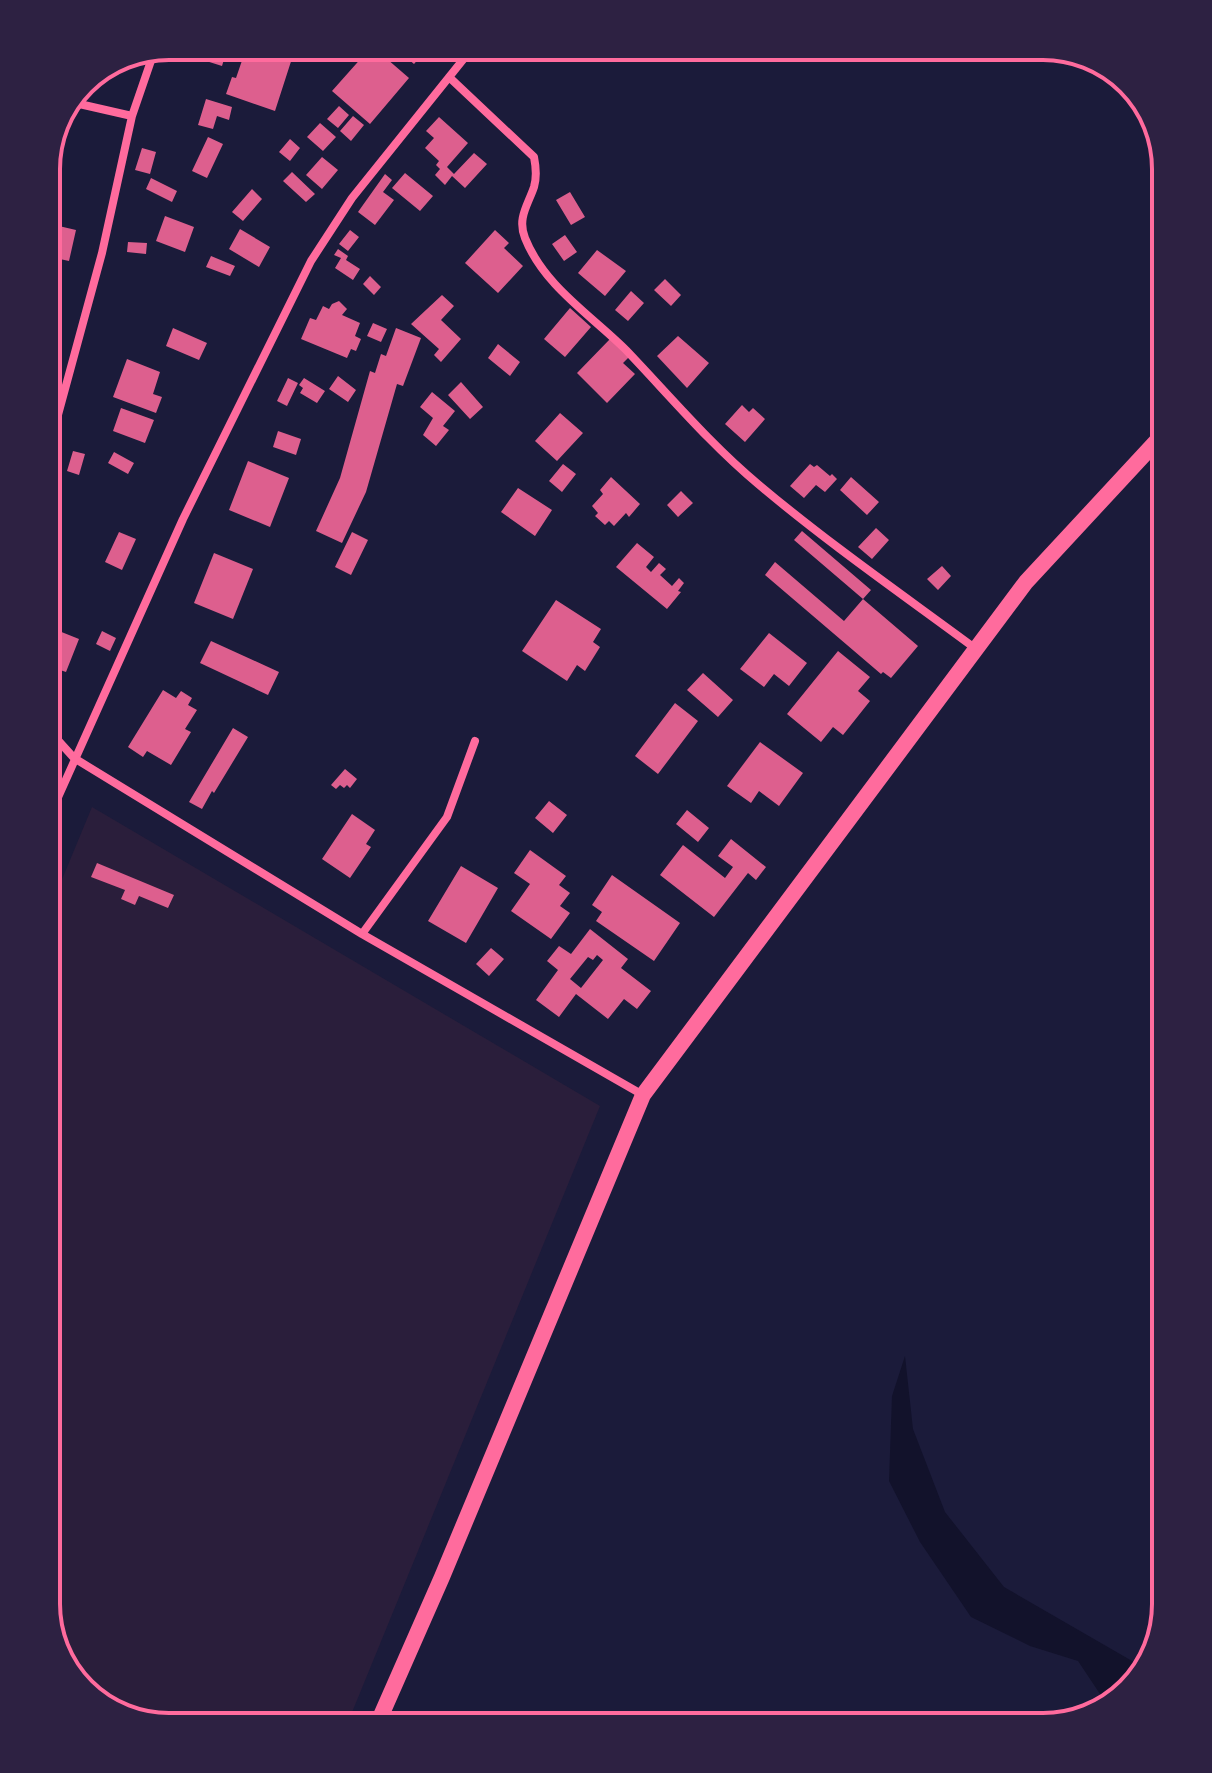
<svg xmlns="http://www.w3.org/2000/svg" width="1212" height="1773" font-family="'Times New Roman',serif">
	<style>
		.green { fill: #2a1e3b; fill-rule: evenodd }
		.water { fill: #12122b }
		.building { fill: #dd5f8e; fill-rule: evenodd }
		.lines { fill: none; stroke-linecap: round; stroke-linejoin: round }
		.minor { stroke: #ff6b9d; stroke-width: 8 }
		.secondary { stroke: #ff6b9d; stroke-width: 16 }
		.rim { fill: none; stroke: #ff6b9d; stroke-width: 4 }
	</style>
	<rect width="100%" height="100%" fill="#1b1b3a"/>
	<path class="green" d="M92,807L600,1106L346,1727H162L107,1710L62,1665L46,1604V918ZM97,864L173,896L169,908L139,896L135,905L122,900L125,890L92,877Z"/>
	<path class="water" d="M905,1356L913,1429L945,1512L1004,1587L1146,1669L1108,1706L1078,1661L1030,1646L971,1617L920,1542L889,1481L892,1396Z"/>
	<path class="building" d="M187,46H228L222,66L184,54Z
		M247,46H296L275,111L226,94L232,77L236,78Z
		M372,46L409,78L370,124L332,91Z
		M393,46H430L414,64Z
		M206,99L232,107L229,120L217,116L213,129L198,125Z
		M339,106L349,115L338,128L327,119Z
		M353,116L364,125L351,141L340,131Z
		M439,117L468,143L447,167L454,174L474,153L487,164L465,188L452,176L445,185L435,175L440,169L436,165L439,161L425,148L434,138L426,131Z
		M320,123L336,137L323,151L307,137Z
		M208,137L223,144L207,178L192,171Z
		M290,139L300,148L290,161L279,152Z
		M142,148L156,152L150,174L135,170Z
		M322,157L338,170L322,189L306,175Z
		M292,172L315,194L306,202L283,181Z
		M405,173L433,196L420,211L392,188Z
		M385,174L392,180L383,192L394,200L375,225L358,212Z
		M151,178L177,191L172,202L146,189Z
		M252,189L262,199L243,221L232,212Z
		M570,192L585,217L571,225L556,200Z
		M165,216L194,227L185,252L156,241Z
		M46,223L76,230L69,261L46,256Z
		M240,229L270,247L259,267L229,249Z
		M350,230L359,237L348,251L339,244Z
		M495,230L509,243L504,248L523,266L498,293L465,263Z
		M565,235L577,252L564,261L552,244Z
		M128,242L147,243L146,254L127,252Z
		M338,249L348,256L346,260L360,269L353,280L335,268L341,258L334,255Z
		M597,250L626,271L605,296L578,273Z
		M211,256L235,266L230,276L206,267Z
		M370,276L381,287L374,295L363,284Z
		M665,279L681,295L671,306L654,290Z
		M631,291L644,303L628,321L615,310Z
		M442,295L454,306L441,320L461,339L441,362L434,355L439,349L411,324Z
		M46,296L61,299L50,341L46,340Z
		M339,301L347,309L342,315L360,323L355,336L361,339L356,351L351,349L347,358L301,339L310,318L316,320L323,306L329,309L332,304Z
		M570,308L591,327L565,357L544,339Z
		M373,323L387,329L381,342L367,336Z
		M173,328L207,343L199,360L166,346Z
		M396,328L421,338L403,386L397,384L366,492L342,543L316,531L340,478L370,371L375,373L381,354L386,356Z
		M678,336L709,363L687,388L657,356Z
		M610,339L629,357L623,363L635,374L607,403L577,373Z
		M498,344L520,362L510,376L488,358Z
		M127,359L160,372L153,394L162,397L156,413L113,397Z
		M338,376L356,390L348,402L329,389Z
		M288,378L298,383L287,406L277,401Z
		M304,378L325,391L317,403L300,393L303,388L299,385Z
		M461,382L483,407L470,419L448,395Z
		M432,392L455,411L443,426L449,430L436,446L423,435L433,418L420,407Z
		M742,405L749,412L753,408L765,419L745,442L725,424Z
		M121,408L154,420L145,443L113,431Z
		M560,413L583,433L557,461L535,441Z
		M278,431L301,439L296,455L273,447Z
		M73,451L85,454L79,475L67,471Z
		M114,452L134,463L128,474L108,463Z
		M248,461L289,478L270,527L229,510Z
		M563,464L576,474L562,492L549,481Z
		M810,464L814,467L817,465L830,476L832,474L837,479L825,492L816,485L804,498L790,486Z
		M611,477L640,504L629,517L626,513L614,526L609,521L605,525L595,516L598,513L592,506L603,494L600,490Z
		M851,477L879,502L867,515L840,490Z
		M518,488L552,510L535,536L501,512Z
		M681,491L693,503L678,517L667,505Z
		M876,528L889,540L872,559L858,547Z
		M802,531L871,590L863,599L794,540Z
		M119,532L136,539L122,570L105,562Z
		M352,532L368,540L351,575L335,567Z
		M637,543L654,557L646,567L651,572L659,563L666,569L660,575L672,586L679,578L684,583L678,591L681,592L667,609L616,567Z
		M214,553L253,569L233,619L194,603Z
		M775,562L844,621L863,599L918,646L891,678L883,672L881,674L765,575Z
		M942,566L951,576L938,590L927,579Z
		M556,600L601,629L593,642L600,647L585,671L577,665L567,681L522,651Z
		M46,617L57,622L54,629L79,639L66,672L60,670L57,678L46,673Z
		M102,631L116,638L110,651L96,644Z
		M769,633L807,663L789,686L774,674L764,687L740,669Z
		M211,641L279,672L268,695L200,663Z
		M838,651L870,677L858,691L870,701L843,735L833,727L821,742L787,714Z
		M703,673L733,700L718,717L687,690Z
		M163,690L176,698L181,691L192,698L188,705L197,710L185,729L191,732L171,765L147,751L143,757L128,747Z
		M675,703L698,721L658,774L635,756Z
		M233,728L248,737L214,793L212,791L202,809L189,802Z
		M760,742L803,773L779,806L759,791L751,803L727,786Z
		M345,769L357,779L350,788L347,785L344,788L340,785L336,789L331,785Z
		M549,801L567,815L553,833L535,818Z
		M687,810L709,828L698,842L676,824Z
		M352,814L375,830L366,844L371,847L350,878L322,859Z
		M731,839L766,867L756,880L748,873L714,917L660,875L683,845L725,878L733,867L718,856Z
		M530,850L566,876L559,885L570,893L560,906L570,913L551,939L511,911L530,884L514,873Z
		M97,863L174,895L168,908L139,896L135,905L121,899L125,890L91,877Z
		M461,866L498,888L466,943L428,921Z
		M612,875L680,923L654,961L596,921L602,912L592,905Z
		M590,929L628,959L621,968L651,991L637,1009L624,999L608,1019L576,994L559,1017L536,1000L558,970L547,961L559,946L571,954ZM597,955L603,960L581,988L570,979L588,957L593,960Z
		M491,948L504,959L489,976L476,964Z"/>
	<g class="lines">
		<path class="minor" d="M449,77L534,157C536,167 537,177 534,187C528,205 517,218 525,238C544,286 591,315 626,350C669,395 710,444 758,484C828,543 903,595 976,649
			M75,103L132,116
			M46,459L102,253L132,116L154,52
			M46,727L74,758L362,934L643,1095
			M46,824L183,519L311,261L352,198L474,46
			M362,934L447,817L475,741"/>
		<path class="secondary" d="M376,1727L442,1577L643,1095L1026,582L1166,431"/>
	</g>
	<path d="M0 0H1212V1773H0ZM169 60H1043A109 109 0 0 1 1152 169V1604A109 109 0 0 1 1043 1713H169A109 109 0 0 1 60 1604V169A109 109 0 0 1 169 60Z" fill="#2d2142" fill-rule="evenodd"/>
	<path class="rim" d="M169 60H1043A109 109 0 0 1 1152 169V1604A109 109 0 0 1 1043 1713H169A109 109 0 0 1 60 1604V169A109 109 0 0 1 169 60Z"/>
</svg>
